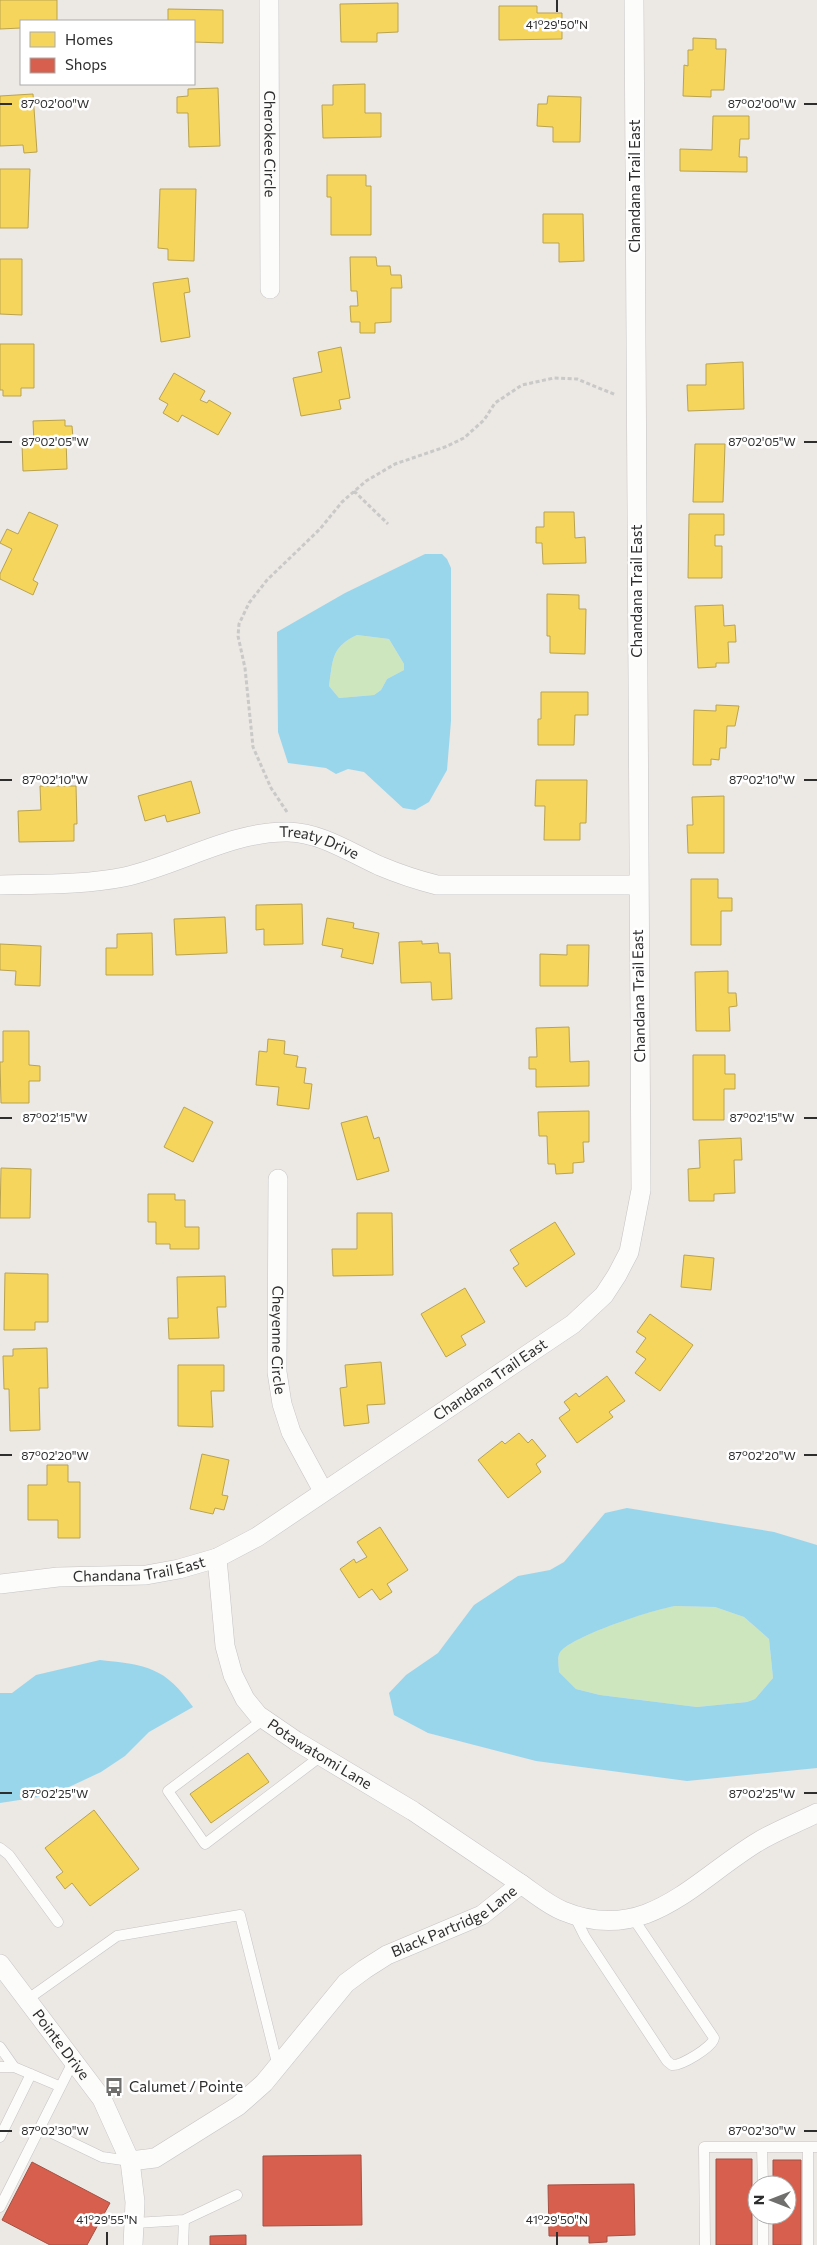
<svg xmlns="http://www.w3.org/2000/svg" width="817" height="2245" font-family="Commissioner,sans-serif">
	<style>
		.green { fill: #cee6be }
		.water { fill: #99d6ec; fill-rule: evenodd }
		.homes { fill: #f6d55c; stroke: #baa34e }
		.shops { fill: #d6604d; stroke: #a45144 }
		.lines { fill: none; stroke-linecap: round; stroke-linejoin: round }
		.service-casing { stroke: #c5c4c5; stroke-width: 11 }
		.minor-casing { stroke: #c5c4c5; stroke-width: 20 }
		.path { stroke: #c9c9c8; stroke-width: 3; stroke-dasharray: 4 2.5; stroke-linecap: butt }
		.service { stroke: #fcfcfb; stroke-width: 10 }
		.minor { stroke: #fcfcfb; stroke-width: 19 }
		.ticks { fill: none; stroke: #2e2e2e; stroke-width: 2 }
		.labels { text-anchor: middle; stroke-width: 5; stroke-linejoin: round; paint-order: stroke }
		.street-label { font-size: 15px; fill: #2e2e2e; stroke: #fff }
		.poi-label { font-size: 15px; fill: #2e2e2e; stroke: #fff; text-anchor: start }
		.ticks-label { font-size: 12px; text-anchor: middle; fill: #2e2e2e; stroke: #fff; stroke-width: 5; stroke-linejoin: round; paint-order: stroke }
	</style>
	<rect width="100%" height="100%" fill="#ece8e4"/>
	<path class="green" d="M357,635L389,639L404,664V670L387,679L381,690L374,695L339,698L329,686C333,660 331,647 357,635Z
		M675,1606L715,1607L744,1617L769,1639L773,1678L755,1699L747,1702L697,1707L600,1695L576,1689L559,1672C559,1664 556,1655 562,1650C579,1634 651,1610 675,1606Z"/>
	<path class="water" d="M425,554H442L447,559L451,568V721L447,770L429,802L415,810L403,808L364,772L348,769L336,774L326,768L288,763L278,732L277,632L345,593ZM357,635L389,639L404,664V670L387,679L381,690L374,695L339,698L329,686C333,660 331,647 357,635Z
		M627,1508L774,1532L817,1545V1768L687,1781L536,1761L428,1733L394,1715L389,1693L406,1675L438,1653L474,1605L518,1576L550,1570L564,1562L605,1513ZM675,1606L715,1607L744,1617L769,1639L773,1678L755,1699L747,1702L697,1707L600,1695L576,1689L559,1672C559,1664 556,1655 562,1650C579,1634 652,1610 675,1606Z
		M100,1660C147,1665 165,1667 193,1707L149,1732L125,1756L101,1772L52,1795L0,1803V1693H12L36,1675Z"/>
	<path class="homes" d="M0,0H57V21H21V28L0,29Z
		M398,3V32L377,33V42H341L340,4Z
		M499,6H537V13H562V39L499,40Z
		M168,9L223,10V43L194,42V21H168Z
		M693,38L716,39V49H726L724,90H711V97L683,96L684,65L688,66V50H693Z
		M365,84V113H381V137L323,138L322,105H333V85Z
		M218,88L220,146L189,147L188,113H177V97L188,96V89Z
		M33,94L37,152L24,153L23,145L0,146V96Z
		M548,96L581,97L580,142H553V127L537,126L538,104H547Z
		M713,116H749V139H740L739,157H747V172L680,171V149L712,150Z
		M0,169H30L28,228H0Z
		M327,175H366V186H371V235H331V197H327Z
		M160,189H196L194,261L168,260V249L158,248Z
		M543,214H583L584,261L559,262V243H543Z
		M350,257H376L377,266H390L391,275H401L402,288H391V322L375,323V333H360V322H351L350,306H358L357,291H351Z
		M0,259H22V315L0,314Z
		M188,278L190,292L184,293L190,337L161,342L153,283Z
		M0,344H34V388H21V396H3V390H0Z
		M341,347L350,398L339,400L341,409L301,416L293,378L322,372L318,352Z
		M743,362L744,409L688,411L687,385H706V364Z
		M174,373L205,391L200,400L207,403L209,400L231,413L218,435L182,415L178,422L163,413L168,404L159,399Z
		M65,420V426H72L73,438L66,439L67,469L23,471L22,444L34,443L33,421Z
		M695,444H725L723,502H693Z
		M29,512L58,525L33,580L38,583L33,595L0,579V574L12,549L0,543L7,529L18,534Z
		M544,512H574L575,538L585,537L586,563L543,564L542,543H536V527H544Z
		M689,514H724V535H715V546H722V578H688Z
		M547,594L579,595V609H586L585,654L550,653V636H547Z
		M723,605L724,626L735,625L736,642H728L729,663H716V667L698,668L695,606Z
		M541,692H588V715H575L574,745H538V719H541Z
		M716,705L739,706L735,726H727L726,748H720L719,760L711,759V765H693L694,710L716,711Z
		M536,780H587L586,823H580V840H544L545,806H535Z
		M191,781L200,813L167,822L165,815L145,821L138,796Z
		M40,786H76L77,824H74V841L19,842L18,811L41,810Z
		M724,796V853H688L687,825H693L692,797Z
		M691,879H718V898H732V911H721V945H691Z
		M302,904L303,944L264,945V929L256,930V905Z
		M225,917L227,953L176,955L174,919Z
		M327,918L354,923L353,928L379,933L373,964L341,957L343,949L322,945Z
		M152,933L153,975H106V948H117V934Z
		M422,941V944L438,943L439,953H450L452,999L432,1000L431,982L401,983L399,942Z
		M0,944L41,946L40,986L15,985L16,971L0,970Z
		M567,945H589L588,986H540V954L567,955Z
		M728,971V993H736L737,1006L729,1007L730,1031H696L695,972Z
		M569,1027L570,1062L589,1061V1086L536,1087V1069H529V1057H537L536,1028Z
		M3,1031H29V1065L40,1066V1081H29V1103H1L0,1062H3Z
		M268,1039L285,1041L284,1054L298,1056L296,1067L306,1068L304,1083L312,1084L309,1109L277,1105L279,1087L256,1085L259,1051L267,1052Z
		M693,1055H725V1074H735V1089H724V1120H693Z
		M184,1107L213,1122L193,1162L164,1147Z
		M589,1111V1142H583L584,1162L573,1163V1173L556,1174L555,1164H548L547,1136H539L538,1112Z
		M367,1116L374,1139L379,1137L389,1171L357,1180L341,1123Z
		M741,1138L742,1160H734L735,1193L714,1194V1201H689L688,1169L700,1168L699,1140Z
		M1,1168L31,1169L30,1218H0Z
		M148,1194H175V1200H185V1227H199V1249H170V1244H156V1222H148Z
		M357,1213H392L393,1275L333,1276L332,1249H357Z
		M555,1222L575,1254L526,1287L513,1268L519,1264L510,1250Z
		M684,1255L714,1258L711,1290L681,1287Z
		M5,1273L48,1274V1322H35V1330H4Z
		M225,1276L226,1307H217L219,1338L169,1339L168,1318H178L177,1277Z
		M465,1288L485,1322L461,1336L466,1345L446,1357L421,1314Z
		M650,1314L693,1345L660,1391L635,1373L646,1359L636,1352L646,1338L637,1332Z
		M47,1348L48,1388H39L40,1430L10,1431L9,1389H4L3,1356H13V1349Z
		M381,1362L385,1404L367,1405L369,1423L344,1426L340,1388L347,1387L345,1365Z
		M178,1365H224V1391H211L213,1427L178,1426Z
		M607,1376L625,1401L609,1412L613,1417L577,1443L559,1418L570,1410L564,1402L576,1393L579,1397Z
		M519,1433L528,1443L532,1439L546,1456L536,1464L541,1472L508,1498L478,1460L502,1441L505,1444Z
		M202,1454L229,1460L222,1495L228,1496L224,1510L215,1508L213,1514L190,1509Z
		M47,1465H68V1482H80V1538H58V1520H28V1485H47Z
		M380,1527L408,1570L387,1584L392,1592L380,1600L372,1589L359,1598L340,1569L354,1559L356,1563L367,1557L357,1542Z
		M248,1753L269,1782L211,1823L190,1794Z
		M94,1810L139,1869L90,1906L72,1883L65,1889L56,1877L63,1872L45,1848Z"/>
	<path class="shops" d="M361,2155L362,2225L263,2226V2156Z
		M716,2159H752V2245H716Z
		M773,2160H801V2245H773V2215H787V2185H773Z
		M32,2162L110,2203L87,2245H50L2,2220Z
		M634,2184L635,2235L607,2236V2242L589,2243V2236H549L548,2185Z
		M246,2235V2245H210V2236Z"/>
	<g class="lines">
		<g class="service-casing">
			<path id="service" d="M264,1719L168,1791L205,1844L321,1756
				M0,1848L9,1855L58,1922
				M574,1915L585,1937L667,2061L672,2065C681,2066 713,2047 714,2038L633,1918
				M28,1999L117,1936L240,1915L278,2067
				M0,2047L14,2067
				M0,2067H14L59,2086
				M52,2133L102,2157L130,2161
				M0,2137L31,2074
				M762,2147L763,2185
				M808,2147V2245
				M0,2207L74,2060
				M763,2215V2245
				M135,2223L184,2220
				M183,2245L184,2220L237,2195
				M705,2245L704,2147H817"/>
		</g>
		<g class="minor-casing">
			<g id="minor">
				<path id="s1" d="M269,0L270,289"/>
				<path id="s2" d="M0,885C41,884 84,885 124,877C179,865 231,831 288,832C322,833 349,852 380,866C399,874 417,880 437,885H638"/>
				<path id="s3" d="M278,1179L277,1372L282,1404L291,1432L323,1491"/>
				<path id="s4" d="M217,1558L225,1646L233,1675L245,1699L258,1715L296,1741L413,1811L521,1884"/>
				<path id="s5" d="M0,1584L58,1577L146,1575L179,1569L217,1558L257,1537L573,1324L604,1295L617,1275L629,1252L641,1190L634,0"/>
				<path id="s6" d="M0,1964L102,2099L130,2161L135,2202L133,2245"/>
				<path id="s7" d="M130,2161L155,2158L238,2106L264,2083L346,1983L365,1969L387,1955L482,1915L521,1884C534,1893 548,1905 563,1911C645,1945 693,1882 756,1843C775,1831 797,1823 817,1813"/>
			</g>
		</g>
		<path class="path" d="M354,491L388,524
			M287,812L271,788L253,747L245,668L238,636L239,624L249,603L267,580L320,529L342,502L366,481L395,464L445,447L464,438L484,420L495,403L522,385L554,378L577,379L616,395"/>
		<use href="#service" class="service"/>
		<use href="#minor" class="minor"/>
	</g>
	<path class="ticks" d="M557,0V12M0,104H12M804,104H817M0,442H12M804,442H817M0,780H12M804,780H817M0,1118H12M804,1118H817M0,1455H12M804,1455H817M0,1793H12M804,1793H817M0,2131H12M804,2131H817M107,2232V2245M557,2232V2245"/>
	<defs>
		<g id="bus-bare" transform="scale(1.5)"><path d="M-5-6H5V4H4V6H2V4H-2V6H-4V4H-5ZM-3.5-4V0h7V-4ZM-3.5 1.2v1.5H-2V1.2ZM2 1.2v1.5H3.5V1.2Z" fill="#706f6e" stroke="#fff" stroke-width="2.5" paint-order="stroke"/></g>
	</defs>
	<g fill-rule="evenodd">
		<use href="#bus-bare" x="114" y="2087"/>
	</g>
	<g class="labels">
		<g class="street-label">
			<text dy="5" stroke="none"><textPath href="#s1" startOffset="144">Cherokee Circle</textPath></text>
			<text transform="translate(635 186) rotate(-90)" y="5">Chandana Trail East</text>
			<text transform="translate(637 591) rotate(-90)" y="5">Chandana Trail East</text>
			<text dy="5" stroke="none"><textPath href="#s2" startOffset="328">Treaty Drive</textPath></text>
			<text transform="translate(639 996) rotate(-91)" y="5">Chandana Trail East</text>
			<text dy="5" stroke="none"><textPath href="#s3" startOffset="161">Cheyenne Circle</textPath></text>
			<text dy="5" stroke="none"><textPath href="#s5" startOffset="546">Chandana Trail East</textPath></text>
			<text dy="5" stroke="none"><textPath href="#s5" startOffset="140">Chandana Trail East</textPath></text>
			<text dy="5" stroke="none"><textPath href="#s4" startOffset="239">Potawatomi Lane</textPath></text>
			<text dy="5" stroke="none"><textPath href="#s7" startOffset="412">Black Partridge Lane</textPath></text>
			<text dy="5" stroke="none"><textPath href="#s6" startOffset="101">Pointe Drive</textPath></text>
		</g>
		<g class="poi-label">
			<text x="129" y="2092">Calumet / Pointe</text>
		</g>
	</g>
	<g class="ticks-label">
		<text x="557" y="29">41°29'50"N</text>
		<text x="762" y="108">87°02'00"W</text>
		<text x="55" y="108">87°02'00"W</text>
		<text x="762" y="446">87°02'05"W</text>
		<text x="55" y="446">87°02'05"W</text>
		<text x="762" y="784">87°02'10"W</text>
		<text x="55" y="784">87°02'10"W</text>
		<text x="762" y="1122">87°02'15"W</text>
		<text x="55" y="1122">87°02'15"W</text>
		<text x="55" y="1460">87°02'20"W</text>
		<text x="762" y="1460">87°02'20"W</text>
		<text x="55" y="1798">87°02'25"W</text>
		<text x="762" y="1798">87°02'25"W</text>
		<text x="55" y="2135">87°02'30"W</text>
		<text x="762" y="2135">87°02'30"W</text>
		<text x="107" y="2224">41°29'55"N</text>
		<text x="557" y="2224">41°29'50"N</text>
	</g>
	<rect x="20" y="20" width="175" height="65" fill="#ffffff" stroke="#ababab"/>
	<rect x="30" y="32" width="25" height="15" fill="#f6d55c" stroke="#ababab"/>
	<text x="65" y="45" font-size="15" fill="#2e2e2e">Homes</text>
	<rect x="30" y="58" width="25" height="15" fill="#d6604d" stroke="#ababab"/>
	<text x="65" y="70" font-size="15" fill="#2e2e2e">Shops</text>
	<g transform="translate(772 2200) rotate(270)"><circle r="24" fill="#ffffff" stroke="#ababab"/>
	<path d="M0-4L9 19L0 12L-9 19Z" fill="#706f6e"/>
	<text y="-8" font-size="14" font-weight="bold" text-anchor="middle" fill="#2e2e2e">N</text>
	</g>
</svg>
